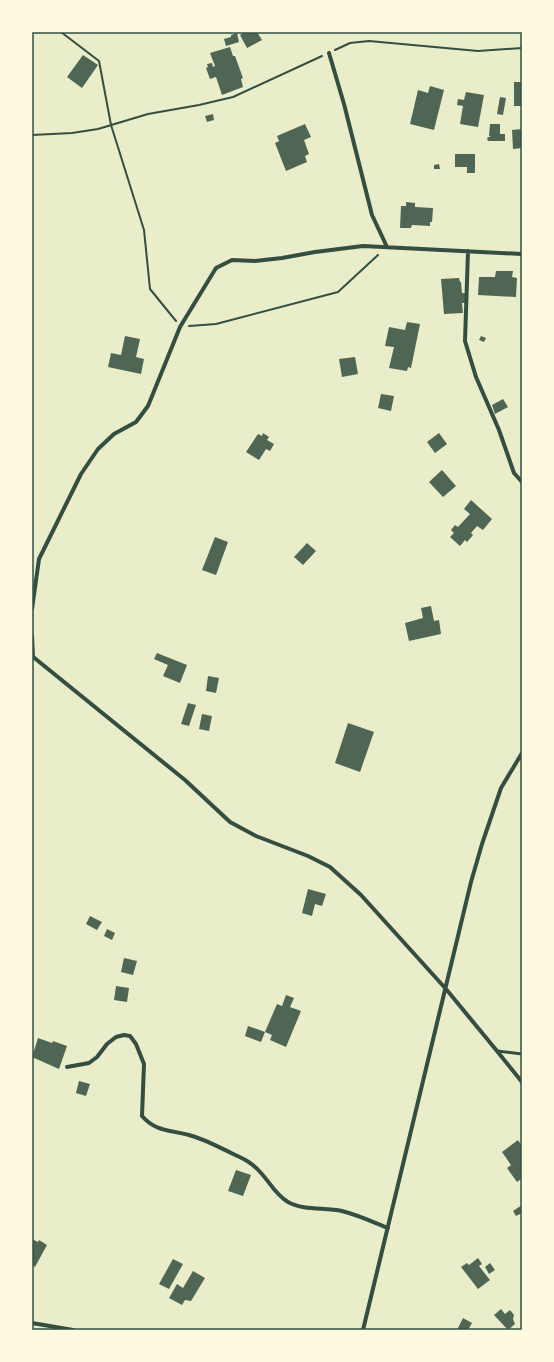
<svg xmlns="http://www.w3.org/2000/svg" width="554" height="1362" font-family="Poppins,sans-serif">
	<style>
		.building { fill: #4f6655 }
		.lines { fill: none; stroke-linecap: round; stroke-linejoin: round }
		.path { stroke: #344e41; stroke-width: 2 }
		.service { stroke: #344e41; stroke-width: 3 }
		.minor { stroke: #344e41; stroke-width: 4 }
		.neatline { fill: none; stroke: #344e41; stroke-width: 1.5 }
	</style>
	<rect width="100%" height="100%" fill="#e9edc9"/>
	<path class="building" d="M245,32H257L262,40L247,48L240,35Z
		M237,33L239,42L226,46L224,39L231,37V35Z
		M230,47L233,56H235L243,78L241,79L243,87L222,95L216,77L210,79L206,68L208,67L207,64L212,63L213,67L215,66L210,53Z
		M83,55L98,65L82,88L67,77Z
		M514,82H522V106H514Z
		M430,86L444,90L434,130L410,124L418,90L428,93Z
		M466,92L484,95L478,127L460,124L463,106L457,105L458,99L464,100Z
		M500,97L506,98L503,115L497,114Z
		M213,114L214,120L207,122L205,116Z
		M305,124L311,137L304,140L309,154L305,156L307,162L286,171L275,143L279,141L277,136Z
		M490,124H500V134H505V141H488L487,138L491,136H489Z
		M522,129V148L513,149L512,130Z
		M455,154H475V173H467V167H455Z
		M439,164L440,169H434V165Z
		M406,202L415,203V207L433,208L432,222H430V226L412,225L411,228H400L401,206H406Z
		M496,271H513L512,277L517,278L516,297L478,295L479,277H495Z
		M459,278L460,282H461L462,293H465L466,303H462L463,313L444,314L441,279Z
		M407,322L420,324L411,368L408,367L407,371L389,368L394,347L385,346L389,327L405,330Z
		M125,336L140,339L136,357L144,359L141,374L108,367L111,353L121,355Z
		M481,336L486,338L484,342L479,340Z
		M355,357L358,374L342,377L339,359Z
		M381,394L394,396L391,411L378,408Z
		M503,399L508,407L495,414L492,405Z
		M263,433L269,437L267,440L274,444L270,451L266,449L259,460L246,452L258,434L262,436Z
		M439,433L447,444L435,453L427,442Z
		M442,470L456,486L443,497L429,482Z
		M471,500L492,519L483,530L477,526L471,533L473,535L467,542L465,540L460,546L450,537L454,533L451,530L455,525L458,527L470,514L464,509Z
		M215,537L228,542L216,575L202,570Z
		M307,543L316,551L303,565L294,557Z
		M431,606L434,621L439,620L441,634L409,641L405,623L423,618L421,608Z
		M157,653L187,665L180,683L163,676L168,665L154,659Z
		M208,676L219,678L216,693L206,691Z
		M188,703L196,705L189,726L181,724Z
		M202,714L212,716L209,731L199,729Z
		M348,723L374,732L360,772L335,763Z
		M308,889L326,894L322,906L315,904L312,916L302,913Z
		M90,916L102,922L97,930L86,924Z
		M107,929L115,933L112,940L104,936Z
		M124,958L137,961L133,975L121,972Z
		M116,986L129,988L127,1002L114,1000Z
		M286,995L294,998L290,1007L301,1011L286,1047L270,1040L272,1035L265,1032L277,1004L282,1006Z
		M248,1026L265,1032L261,1042L245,1036Z
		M38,1038L52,1043L53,1041L67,1046L59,1069L32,1057Z
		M79,1081L90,1084L86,1096L76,1093Z
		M518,1140L522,1146V1180L521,1179L517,1182L507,1168L511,1165L502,1152Z
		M236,1170L251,1175L243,1196L228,1191Z
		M522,1205V1213L516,1216L513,1211Z
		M32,1239L38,1242L39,1240L47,1245L35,1267L32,1265Z
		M478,1258L482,1264L479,1266L490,1280L478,1289L461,1267L467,1263L469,1265Z
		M173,1259L183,1264L169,1289L159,1284Z
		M490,1263L495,1270L489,1274L485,1267Z
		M193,1271L205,1278L191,1301L185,1300L182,1305L169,1298L177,1284L183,1288Z
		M501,1309L505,1314L510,1310L514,1315L513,1319L515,1324L508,1330L494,1315Z
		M463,1318L472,1323L468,1330H457Z"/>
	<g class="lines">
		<path class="path" d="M61,32L99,61L111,125L144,230L150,289L176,321
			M335,50L350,43L369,41L478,51L522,48
			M32,135L72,133L98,129L148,114L199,105L233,97L322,56
			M189,326L216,324L338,292L378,255"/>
		<path class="service" d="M497,1051L522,1054"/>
		<path class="minor" d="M329,53L344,104L372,215L387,247
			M468,251L465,341L476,377L499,430L514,473L522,482
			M32,609L39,559L81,474L98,449L114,434L136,422L148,406L180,327L216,268L232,260L255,261L282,258L315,252L363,246L522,254
			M32,636L33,657
			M32,656L185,780L230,822L256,836L308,856L330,867L361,895L446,989L497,1051L522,1082
			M67,1067L89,1063L97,1057L107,1044L116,1037L124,1035L130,1036L136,1044L144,1064L142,1116C156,1132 170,1130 189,1135C204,1139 217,1146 231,1153C237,1156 245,1159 250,1163C266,1173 272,1193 288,1202C304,1211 325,1207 342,1211C358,1215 373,1222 388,1228
			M32,1323L73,1330
			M363,1330L471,882L482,844L501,788L522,753"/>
	</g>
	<rect width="554" height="1362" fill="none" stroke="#fefae0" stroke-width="66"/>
	<rect x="33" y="33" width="488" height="1296" class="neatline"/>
</svg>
